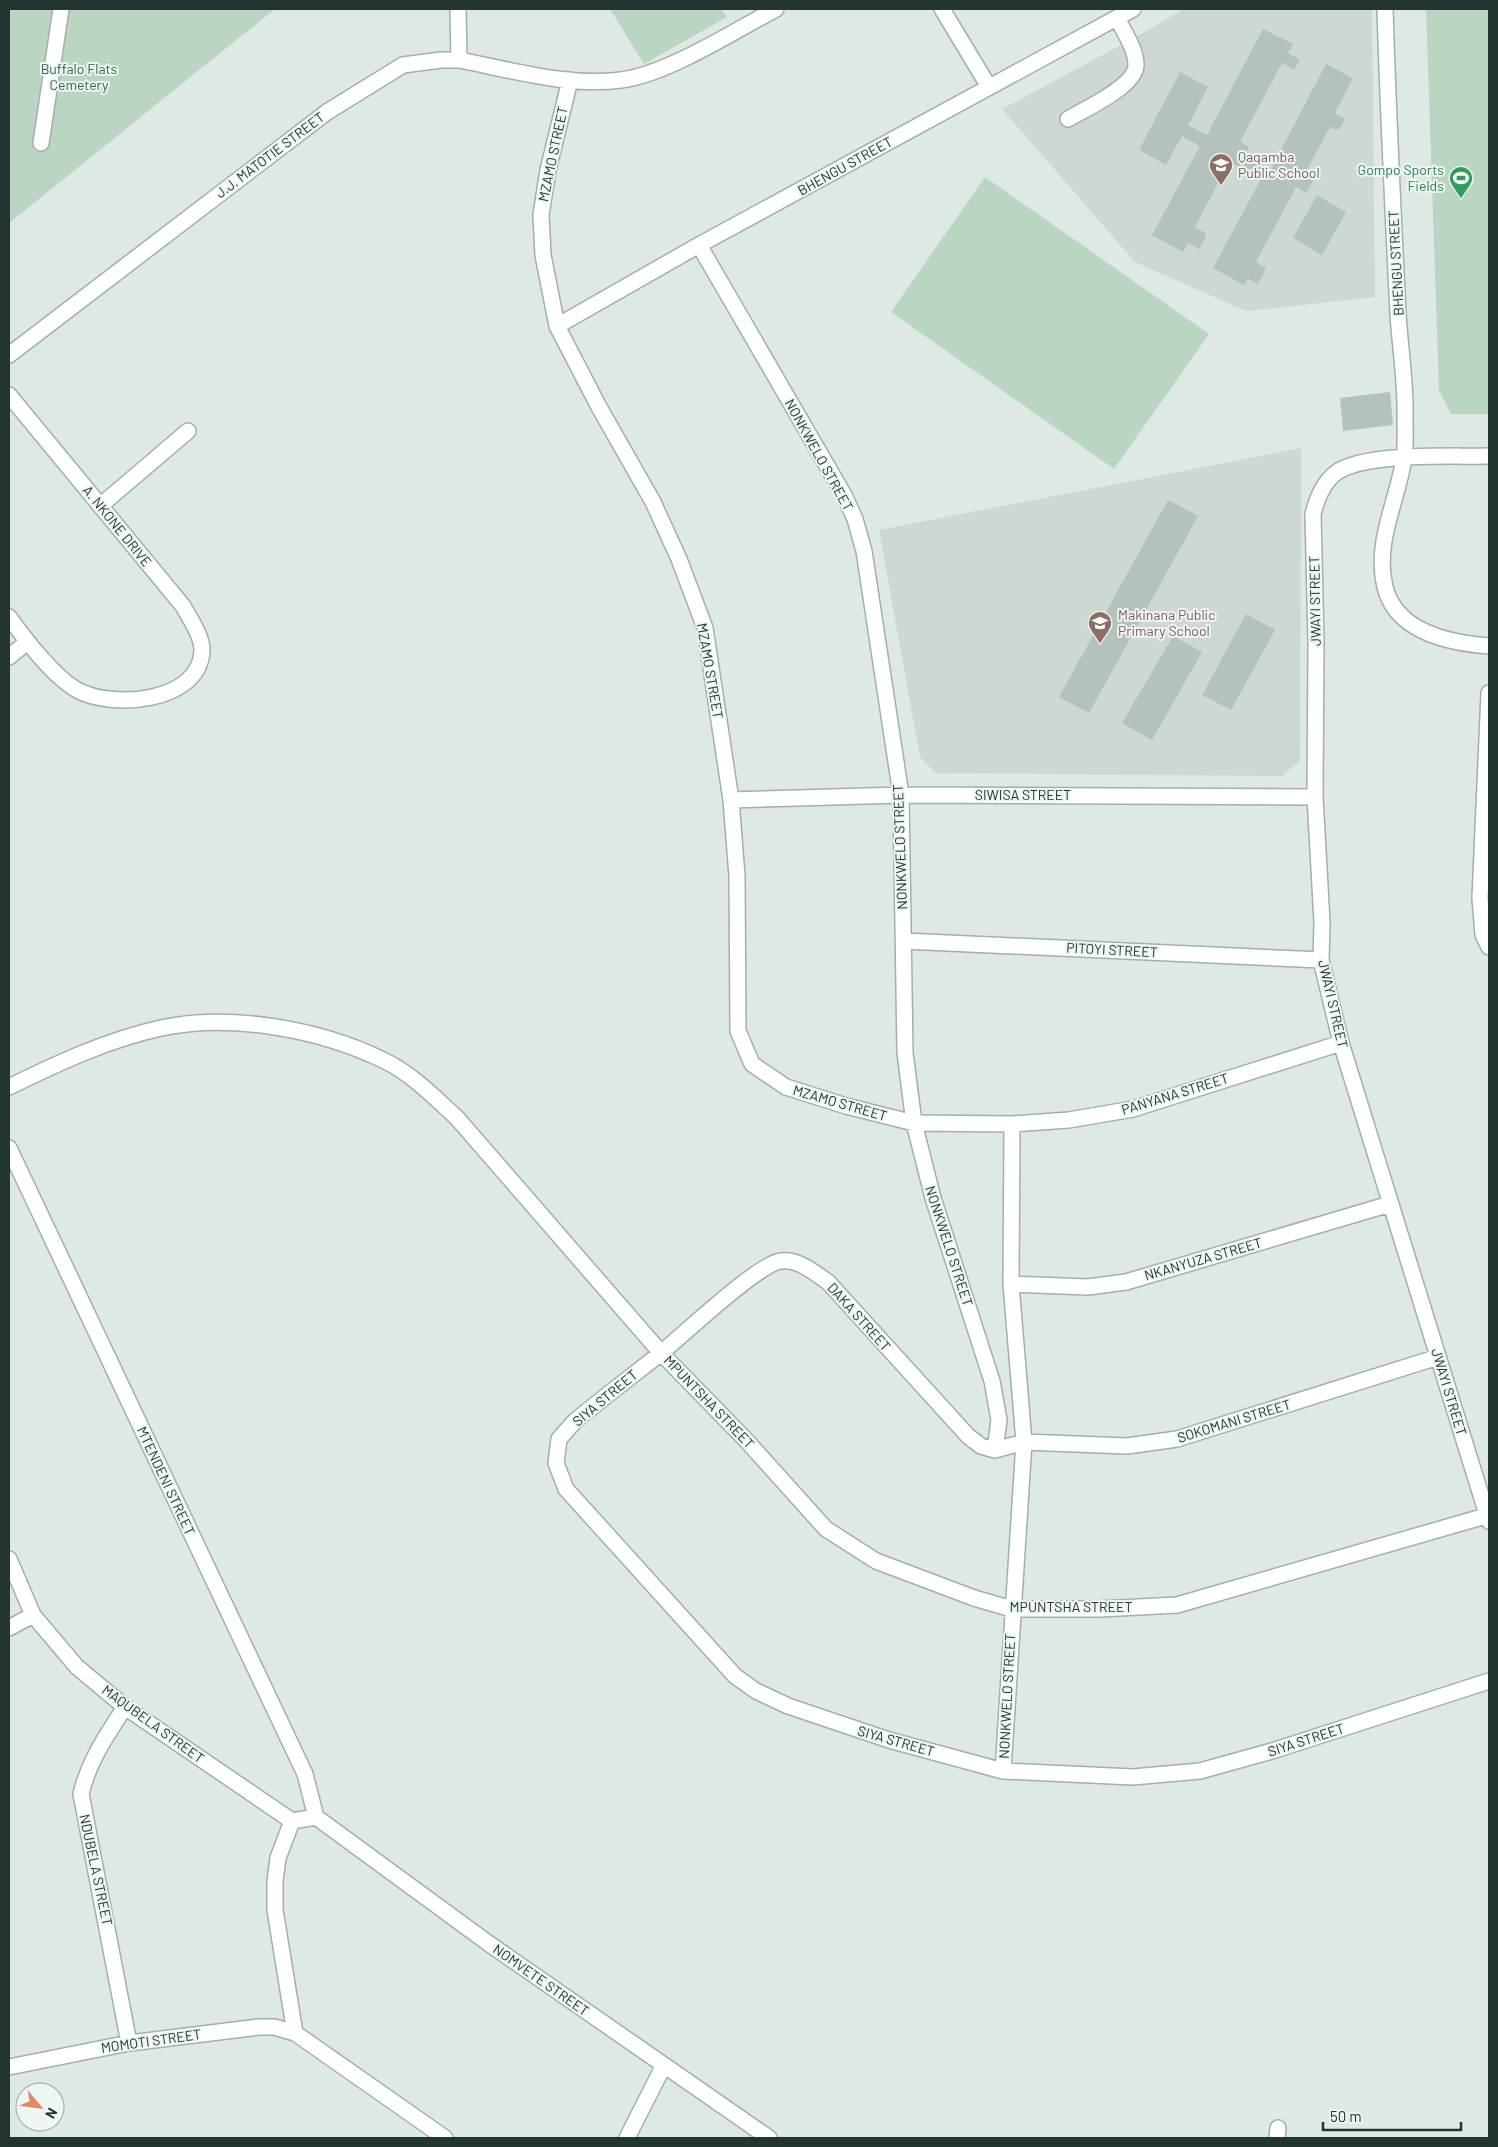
<svg xmlns="http://www.w3.org/2000/svg" width="1498" height="2147" font-family="Barlow,sans-serif">
	<style>
		.built { fill: #cdd7d3 }
		.green { fill: #bad6c3 }
		.building { fill: #b4c2bd }
		.lines { fill: none; stroke-linecap: round; stroke-linejoin: round }
		.minor-casing { stroke: #a2afab; stroke-width: 18 }
		.minor { stroke: #fff; stroke-width: 15 }
		.labels { text-anchor: middle; stroke-width: 4; stroke-linejoin: round; paint-order: stroke }
		.park-label { font-size: 14px; fill: #326649; stroke: #eef5f2 }
		.street-label { font-size: 14px; fill: #223531; stroke: #eef5f2 }
		.education-label { font-size: 14px; fill: #785e54; stroke: #eef5f2; text-anchor: start }
		.leisure-label { font-size: 14px; fill: #27864d; stroke: #eef5f2; text-anchor: end }
	</style>
	<rect width="100%" height="100%" fill="#dee8e4"/>
	<path class="built" d="M1184,9H1372L1375,297L1246,311L1135,262L1002,109L1129,41Z
		M1301,448L1300,761L1282,776L936,773L920,757L879,530Z"/>
	<path class="green" d="M9,9H275L9,223Z
		M610,9H721L727,17L644,64Z
		M1426,9H1489V414H1451L1439,390Z
		M985,177L1209,334L1114,469L891,312Z"/>
	<path class="building" d="M1263,29L1293,44L1288,53L1300,60L1294,70L1282,63L1240,142L1249,147L1244,157L1270,171L1326,64L1353,78L1335,113L1345,119L1339,129L1335,130L1330,127L1304,175L1313,181L1306,193L1296,187L1256,262L1266,268L1258,284L1248,279L1244,285L1213,268L1261,179L1229,162L1195,227L1205,233L1206,237L1199,249L1188,243L1183,252L1152,235L1200,146L1182,136L1166,165L1141,151L1140,148L1180,72L1208,87L1188,125L1207,135Z
		M1317,195L1346,212L1322,255L1293,238Z
		M1390,392L1393,425L1343,431L1340,398Z
		M1168,500L1198,516L1089,713L1059,697Z
		M1246,614L1275,630L1231,710L1202,695Z
		M1173,636L1202,652L1152,740L1122,723Z"/>
	<g class="lines">
		<g class="minor-casing">
			<path id="minor" d="M458,9L459,60
				M942,9L989,87
				M1385,9C1388,111 1393,212 1398,314C1400,348 1406,382 1405,416C1405,430 1406,444 1404,458C1398,500 1374,542 1385,587C1396,632 1449,643 1489,646
				M570,80L548,170L541,215L543,255L557,326L599,407L653,502L679,559L705,628L731,800L737,876L738,1031L752,1064L786,1087L846,1106L914,1123L1012,1124L1069,1120L1133,1109L1341,1043
				M1068,119C1085,109 1136,86 1136,65C1136,49 1124,32 1117,18
				M41,143L61,9
				M699,245L844,495L855,519L864,551L901,795L905,1053L914,1123L933,1198L992,1381L999,1420L995,1450
				M557,326L699,245L1133,9
				M9,355L327,112L403,65L441,60H459C512,70 568,87 621,80C668,74 734,31 776,9
				M9,395L183,606C190,619 203,637 202,652C198,703 112,709 77,690C54,677 24,638 9,617
				M1489,456C1452,457 1367,452 1337,472C1323,482 1317,498 1313,514L1316,643L1315,797L1322,922L1321,960L1341,1043L1489,1521
				M100,506L188,431
				M9,657L27,642
				M1489,693L1480,898L1483,935L1489,947
				M731,800L901,795L1315,797
				M904,941L1321,960
				M9,1087C58,1063 107,1040 161,1028C230,1013 319,1029 383,1060C411,1073 434,1097 457,1118L661,1353L745,1439L826,1529L876,1561L974,1598L1012,1609H1100L1177,1605L1489,1515
				M9,1148L305,1774L316,1817
				M1011,1284L1088,1287L1126,1282L1390,1204
				M1438,1357L1177,1439L1127,1446L1024,1442L995,1450L981,1446L968,1436L828,1282C813,1272 799,1259 781,1261C759,1263 683,1335 661,1353C632,1376 603,1398 575,1421L559,1439L556,1463L566,1489L735,1676L756,1691L788,1706L889,1740L1003,1771L1133,1777L1200,1771L1272,1751L1489,1681
				M9,1559L33,1615L77,1667L125,1707L292,1821L316,1817
				M9,1628L33,1615
				M125,1707C107,1735 89,1760 81,1794L129,2043
				M1003,1771L1024,1442L1011,1284L1012,1124
				M316,1817L488,1943L769,2138
				M292,1821L278,1858L275,1881V1910L295,2033
				M9,2067L129,2043L259,2027H274L295,2033L445,2138
				M627,2138L664,2065
				M1277,2138L1278,2128"/>
		</g>
		<use href="#minor" class="minor"/>
	</g>
	<defs>
		<g id="school-pin" transform="scale(1.25)"><path d="M0 17L-7.5 6A9.5 9.5 0 1 1 7.5 6Z" fill="#8d6e63" stroke="#eef5f2"/><path d="M0-5L7-2L0 1L-7-2ZM-4 1L0 2.5L4 1V4Q0 6-4 4Z" fill="#fff"/></g>
		<g id="stadium-pin" transform="scale(1.25)"><path d="M0 17L-7.5 6A9.5 9.5 0 1 1 7.5 6Z" fill="#2e9e5b" stroke="#eef5f2"/><path d="M0-5a6.5 5 0 1 0 0 10a6.5 5 0 1 0 0-10ZM-3.5-1.8h7v3.6h-7Z" fill="#fff"/></g>
	</defs>
	<g fill-rule="evenodd">
		<use href="#school-pin" x="1221" y="165"/>
		<use href="#stadium-pin" x="1461" y="178"/>
		<use href="#school-pin" x="1100" y="623"/>
	</g>
	<g class="labels">
		<g class="park-label">
			<text x="79" y="74">Buffalo Flats<tspan x="79" dy="16">Cemetery</tspan></text>
		</g>
		<g class="street-label">
			<text transform="translate(553 154) rotate(-78)" y="5">MZAMO STREET</text>
			<text transform="translate(270 155) rotate(-37)" y="5">J.J. MATOTIE STREET</text>
			<text transform="translate(845 166) rotate(-29)" y="5">BHENGU STREET</text>
			<text transform="translate(1396 263) rotate(-93)" y="5">BHENGU STREET</text>
			<text transform="translate(819 455) rotate(61)" y="5">NONKWELO STREET</text>
			<text transform="translate(117 526) rotate(51)" y="5">A. NKONE DRIVE</text>
			<text transform="translate(1315 601) rotate(-91)" y="5">JWAYI STREET</text>
			<text transform="translate(710 671) rotate(80)" y="5">MZAMO STREET</text>
			<text x="1023" y="800">SIWISA STREET</text>
			<text transform="translate(900 847) rotate(-92)" y="5">NONKWELO STREET</text>
			<text transform="translate(1112 950) rotate(3)" y="5">PITOYI STREET</text>
			<text transform="translate(1333 1004) rotate(77)" y="5">JWAYI STREET</text>
			<text transform="translate(1175 1094) rotate(-17)" y="5">PANYANA STREET</text>
			<text transform="translate(840 1103) rotate(16)" y="5">MZAMO STREET</text>
			<text transform="translate(949 1246) rotate(72)" y="5">NONKWELO STREET</text>
			<text transform="translate(1203 1259) rotate(-16)" y="5">NKANYUZA STREET</text>
			<text transform="translate(859 1317) rotate(48)" y="5">DAKA STREET</text>
			<text transform="translate(1449 1392) rotate(73)" y="5">JWAYI STREET</text>
			<text transform="translate(605 1398) rotate(-40)" y="5">SIYA STREET</text>
			<text transform="translate(709 1402) rotate(46)" y="5">MPUNTSHA STREET</text>
			<text transform="translate(1234 1421) rotate(-17)" y="5">SOKOMANI STREET</text>
			<text transform="translate(166 1481) rotate(65)" y="5">MTENDENI STREET</text>
			<text x="1071" y="1612">MPUNTSHA STREET</text>
			<text transform="translate(1007 1696) rotate(-87)" y="5">NONKWELO STREET</text>
			<text transform="translate(153 1724) rotate(36)" y="5">MAQUBELA STREET</text>
			<text transform="translate(1306 1740) rotate(-18)" y="5">SIYA STREET</text>
			<text transform="translate(896 1741) rotate(16)" y="5">SIYA STREET</text>
			<text transform="translate(96 1870) rotate(78)" y="5">NDUBELA STREET</text>
			<text transform="translate(541 1980) rotate(35)" y="5">NOMVETE STREET</text>
			<text transform="translate(151 2041) rotate(-8)" y="5">MOMOTI STREET</text>
		</g>
		<g class="education-label">
			<text x="1238" y="162">Qaqamba<tspan x="1238" dy="16">Public School</tspan></text>
			<text x="1118" y="620">Makinana Public<tspan x="1118" dy="16">Primary School</tspan></text>
		</g>
		<g class="leisure-label">
			<text x="1444" y="175">Gompo Sports<tspan x="1444" dy="16">Fields</tspan></text>
		</g>
	</g>
	<rect width="1498" height="2147" fill="none" stroke="#223531" stroke-width="20"/>
	<g transform="translate(40 2107) rotate(119)"><circle r="24" fill="#eef5f2" stroke="#9ca8a5"/>
	<path d="M0-4L9 19L0 12L-9 19Z" fill="#df8965"/>
	<text y="-8" font-size="14" font-weight="bold" text-anchor="middle" fill="#223531">N</text>
	</g>
	<path d="M1323 2122v8h138v-8" fill="none" stroke="#223531" stroke-width="2.5"/>
	<text x="1330" y="2122" font-size="15" fill="#223531" stroke="#eef5f2" stroke-width="4" paint-order="stroke">50 m</text>
</svg>
